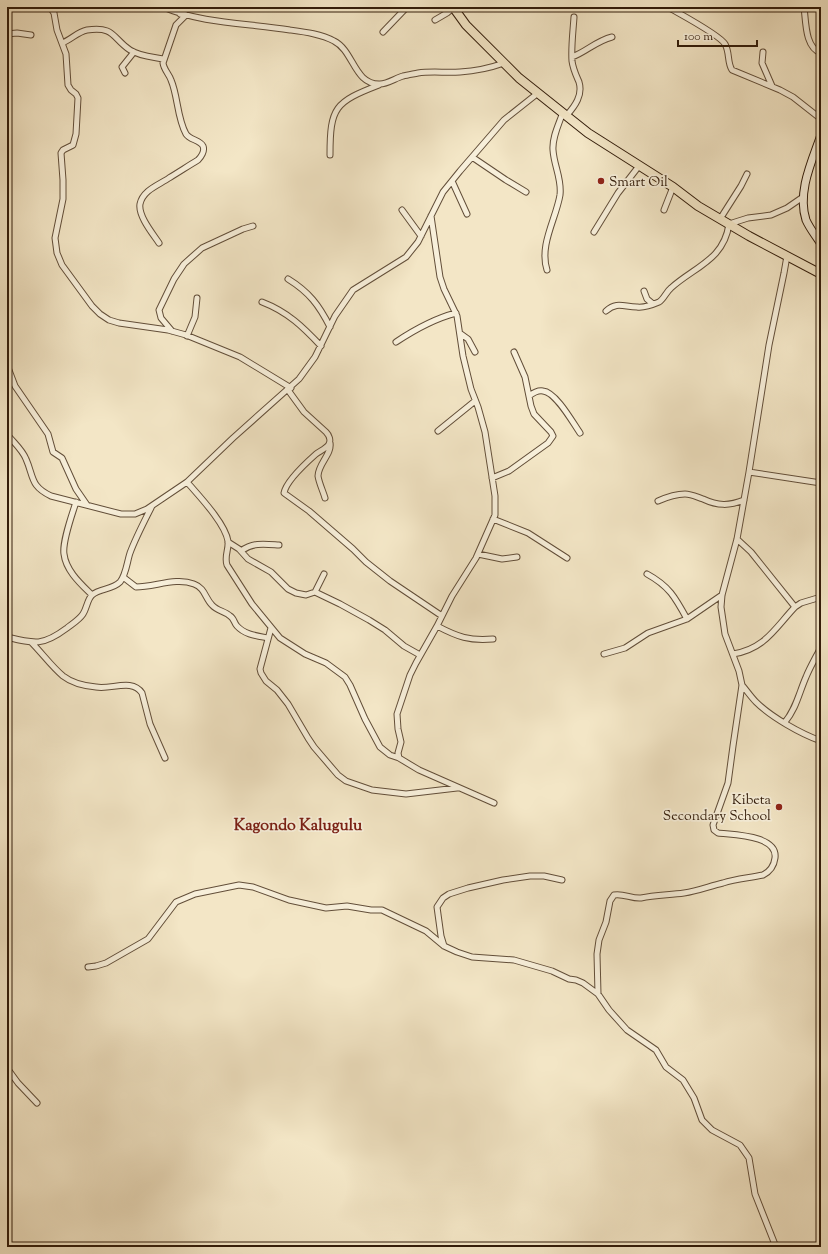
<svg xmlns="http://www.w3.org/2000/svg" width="828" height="1254" font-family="'Sorts Mill Goudy',serif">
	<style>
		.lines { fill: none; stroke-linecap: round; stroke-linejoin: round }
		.minor-casing { stroke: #624e39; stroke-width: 7 }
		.secondary-casing { stroke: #321c0a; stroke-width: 9 }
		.trunk-casing { stroke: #321c0a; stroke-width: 10 }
		.minor { stroke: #f7efda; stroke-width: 5 }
		.secondary { stroke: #f7efda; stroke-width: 7 }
		.trunk { stroke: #f3e6c6; stroke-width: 8 }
		.poi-dot { fill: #8f2418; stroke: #f7efda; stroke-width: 1.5 }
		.labels { text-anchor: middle; stroke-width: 3.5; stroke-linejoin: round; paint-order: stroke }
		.poi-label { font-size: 14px; fill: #321c0a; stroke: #f7efda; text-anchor: start }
		.quarter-label { font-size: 16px; font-weight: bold; fill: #7a1f14; stroke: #f7efda }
	</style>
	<rect width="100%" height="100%" fill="#f3e6c6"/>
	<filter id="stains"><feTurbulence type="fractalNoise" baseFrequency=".005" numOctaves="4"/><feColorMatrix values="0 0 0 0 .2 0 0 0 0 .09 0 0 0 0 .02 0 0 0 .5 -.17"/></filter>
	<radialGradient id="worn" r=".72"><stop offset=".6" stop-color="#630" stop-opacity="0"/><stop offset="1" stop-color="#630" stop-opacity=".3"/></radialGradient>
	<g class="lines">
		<g class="minor-casing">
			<path id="minor" d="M50,7L54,13L57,30L66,54L68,85L71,90L76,94L78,98L76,134L73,145L63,150L61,153L63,180V199L55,238L57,253L62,265L92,306L100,314L109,320L119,323L168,330L186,335L240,357L291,388
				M163,7C203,24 248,23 290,30C305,32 321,34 334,41C354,51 354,85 380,84C387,84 396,78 403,76C407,75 413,74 418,73C431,71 446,73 460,72C476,71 490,68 504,63
				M668,7C680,14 720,35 725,44C730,53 727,62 732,70L780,90L793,97L821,119
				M804,7C806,22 805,48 821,53
				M180,14L185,7
				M435,20L447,13L454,7
				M383,32L407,7
				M7,34L17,33L31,35
				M62,43C71,40 77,32 87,30C115,26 112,38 130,50C139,56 153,57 163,59
				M763,52L762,63L772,86
				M572,57C586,52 596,41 612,37
				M125,73L122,67L134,52
				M567,115C575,106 583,95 579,82C576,75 573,69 572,61C571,47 573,32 574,17
				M330,155C330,107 335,102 379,85
				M472,157L506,180L526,192
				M452,181L467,214
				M402,210L421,236
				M664,210L673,187
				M431,216L440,277L444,289L457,316L463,356L471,389L478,407L485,432L495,496V515L476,558L452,596L437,626L416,663L410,675L397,714L398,729L401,742L398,753L399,758L419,770L494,803
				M720,219L741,186L747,174
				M594,232L618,193L639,166
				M159,243C153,234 138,216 140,204C143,190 159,185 169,178C179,172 188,166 198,160C201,157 205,151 203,146C200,140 190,140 186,134C177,118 178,96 171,80C169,74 164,70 163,63L176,25L186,15
				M547,270C539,245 556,219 560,195C562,179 554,166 553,150C552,137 559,124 563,112
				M288,279C309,292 319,305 330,327
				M644,291L647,299L653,304
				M262,302C288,312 303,327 321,346
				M606,311C617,301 624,307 637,307C644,308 652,305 659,302C664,299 666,292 671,288C694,267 724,260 729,224L748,218L771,215L787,208L803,197
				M172,331L161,318L159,310L174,279L184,264L202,248L243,229L253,226
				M461,334L468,339L475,352
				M187,336L195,317L197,298
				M396,342C414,330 433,319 456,313
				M7,365L15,386L48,434L53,452L62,458L76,489L87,505
				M288,390L304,412L326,432C329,435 331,440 329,444C327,448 320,451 316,454C307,462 286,481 284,493L309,511L353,549L366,562L390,581L442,616
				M529,396C533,393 538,390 543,391C556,392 573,423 580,433
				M438,431L475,401
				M7,434C13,442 22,449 26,459C34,477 30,486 51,496L121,514H135L147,509L187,482L233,438L299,379L315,357L335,316L353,290L406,257L418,242L443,192L460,171L504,120L538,93
				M749,472L821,483
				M492,478L509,471L548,443L553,436L551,432L534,414L531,406L525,377L514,352
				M187,482C199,496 225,523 228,541C229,550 224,556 227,565L252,604L280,638L305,654L326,663L345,677L350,685L365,719L380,747L390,755L399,758
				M325,498C323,491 319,483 318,476C318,464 332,454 330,443
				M658,501C667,497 675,494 685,494C691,494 697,497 703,499C718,506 729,506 744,500
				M76,502C72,515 62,542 64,554C66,571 81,584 92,595
				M493,519L528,533L567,558
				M737,539L751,552L795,607
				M228,542L239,549L248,559L271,572L288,589L296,593L306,595L315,592L324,574
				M241,551C253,542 265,544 279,545
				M478,554L502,559L517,557
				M647,574C669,586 675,597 687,619
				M123,577L136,587C155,587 176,577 194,584C205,588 205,598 212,605C217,611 225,611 230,616C234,618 234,623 237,626C245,635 258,636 268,638
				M315,592L340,604L369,620L385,630L404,646L420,655
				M437,626C458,637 469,641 493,639
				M271,628L260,669L261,673L266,681L277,690L288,704L308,738L314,747L338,775L346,781L372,790L406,794L457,788
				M7,637C35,644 43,646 67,628C72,624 79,620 83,614C87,608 87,600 92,595C100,588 112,590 120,582C126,575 127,562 130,553C136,537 144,522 152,506
				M31,642C42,653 52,667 63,676C72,683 85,686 96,687C111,690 132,678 142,693L150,724L165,758
				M604,654L625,648L648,633L687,619L722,595
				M733,654C765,649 775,628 795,607L801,603L821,597
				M742,685C747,691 751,697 756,702C771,717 801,734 821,741
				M785,722C796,709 799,693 806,677C810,667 816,657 821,647
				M444,946L441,936L437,907L443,898L449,894L468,888L503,880L530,876H544L562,880
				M88,967L96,966L106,963L148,939L176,902L195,894L239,885L253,887L289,900L326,908L347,906L371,910H382L426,931L444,946L457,952L472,957L514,960L552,971L569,979L576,980L583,983L598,994L609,1010L627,1030L656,1050L666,1067L683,1080L694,1098L702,1120L712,1130L740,1145L749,1158L755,1194L776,1247
				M598,994L597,954L599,940L606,922L610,901L614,895C623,893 632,899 641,898C655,895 670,895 684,893C698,891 710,886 723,883C736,879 749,878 763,875C769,872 774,866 775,858C778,835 733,835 718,833L714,830L713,825L728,783L733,746L742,685L739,671L725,634L721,607L722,595L737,539L749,472L769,345L784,273L787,256
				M7,1068L18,1083L37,1103"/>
		</g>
		<g class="secondary-casing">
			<path id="secondary" d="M821,135C812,161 797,192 806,220C810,229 816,236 821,244"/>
		</g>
		<g class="trunk-casing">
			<path id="trunk" d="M453,7L466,25L519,78L588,133L673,187L698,206L749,236L821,274"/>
		</g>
		<use href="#minor" class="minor"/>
		<use href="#secondary" class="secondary"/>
		<use href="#trunk" class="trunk"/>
	</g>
	<g class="poi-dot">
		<circle cx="601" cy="181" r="4"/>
		<circle cx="779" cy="807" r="4"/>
	</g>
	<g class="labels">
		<g class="poi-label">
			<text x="609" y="186">Smart Oil</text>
			<text x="771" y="804" text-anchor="end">Kibeta<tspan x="771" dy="16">Secondary School</tspan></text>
		</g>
		<g class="quarter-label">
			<text x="298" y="830">Kagondo Kalugulu</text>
		</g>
	</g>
	<rect width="828" height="1254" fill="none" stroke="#f3e6c6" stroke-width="24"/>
	<rect x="8" y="8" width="812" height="1238" fill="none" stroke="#321c0a" stroke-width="2"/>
	<rect x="12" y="12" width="804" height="1230" fill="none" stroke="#321c0a"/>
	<path d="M678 40v6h79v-6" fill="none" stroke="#321c0a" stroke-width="2"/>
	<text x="684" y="40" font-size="12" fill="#321c0a" stroke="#f7efda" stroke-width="3" paint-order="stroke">100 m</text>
	<rect width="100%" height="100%" filter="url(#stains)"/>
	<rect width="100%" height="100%" fill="url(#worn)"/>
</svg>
